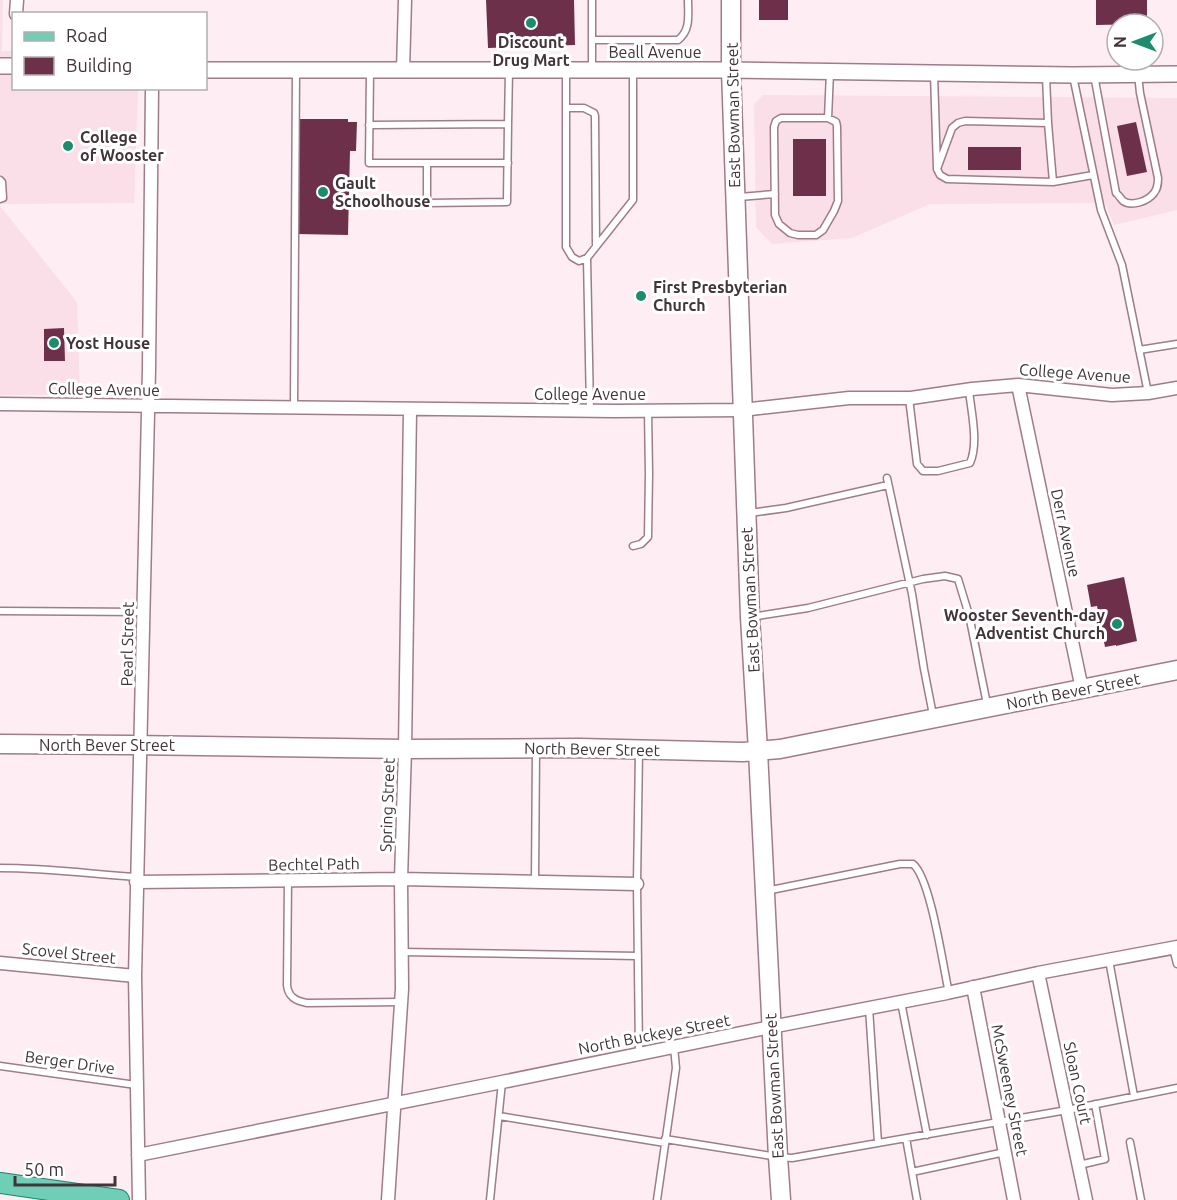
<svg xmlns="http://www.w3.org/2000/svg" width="1177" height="1200" font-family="Ubuntu,sans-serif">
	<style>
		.built { fill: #fadee8 }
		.building { fill: #6d304b }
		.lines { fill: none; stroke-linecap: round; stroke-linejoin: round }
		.service-casing { stroke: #9e7c89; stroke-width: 9 }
		.minor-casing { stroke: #9e7c89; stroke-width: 15 }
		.tertiary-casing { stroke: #9e7c89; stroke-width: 18 }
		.secondary-casing { stroke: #9e7c89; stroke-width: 21 }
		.primary-casing { stroke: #20836b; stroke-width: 22 }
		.service { stroke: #fff; stroke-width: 6 }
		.minor { stroke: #fff; stroke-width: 12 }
		.tertiary { stroke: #fff; stroke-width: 15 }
		.secondary { stroke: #fff; stroke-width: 18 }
		.primary { stroke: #6eceb6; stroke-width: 20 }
		.poi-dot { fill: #1b8c6c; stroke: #fff; stroke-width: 2 }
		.labels { text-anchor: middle; stroke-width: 6; stroke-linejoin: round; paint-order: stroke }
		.poi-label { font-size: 16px; font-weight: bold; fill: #423439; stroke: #fff; text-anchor: start }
		.street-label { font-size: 16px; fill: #423439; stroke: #fff }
	</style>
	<rect width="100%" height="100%" fill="#feeef3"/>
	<path class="built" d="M0,0H3L2,51H13L14,88L138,89L134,203L0,204Z
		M763,95L1177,98V210L1114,225L1105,203L930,204L852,238L772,244L756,227L754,104Z
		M0,206L77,302L80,395H0Z"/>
	<path class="building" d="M486,0H574L575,45L488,48Z
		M759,0H788V20H759Z
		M1096,0H1147V24L1096,25Z
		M299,119H348V122H357L356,151H350L348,235L296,234Z
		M1136,122L1147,172L1127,176L1117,126Z
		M793,139H826V196H793Z
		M968,147H1021V170H968Z
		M64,328L65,361H44V329Z
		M1124,577L1137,641L1116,646V645L1105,647L1097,606L1091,607L1087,585Z"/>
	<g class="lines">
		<g class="service-casing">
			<path id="service" d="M592,40H678C691,30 688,15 688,0
				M592,70V0
				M566,71V247L572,257L579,261L587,258
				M934,74L937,169L940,175L947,179L1053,182L1048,123L965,121L958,123L952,128L937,169
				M1094,75L1116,193C1117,193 1122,200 1123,201C1132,207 1148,201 1154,193C1158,188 1158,183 1158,178L1140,93L1138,74
				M1046,76L1048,123
				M1073,76L1101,210L1122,265L1148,393
				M566,108H584L594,113L595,116L596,246
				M781,118H828L836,122L837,126L838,201L834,211L823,230L816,235H798L790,233L779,224L775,215L774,127L776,121Z
				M828,118L830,72
				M508,124L509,71
				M369,125L508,124L507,202L427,203V163H369L370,71
				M427,163H508
				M0,180L2,182L3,198L0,199
				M1053,182L1093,175
				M739,197L775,194
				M1139,350L1177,344
				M909,398L917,464L923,471H938L970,463C979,443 971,411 969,390
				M294,407L296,70
				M590,410L587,258L633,200V71
				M887,478L912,594L924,669L933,715
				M750,513L786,508L888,485
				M633,546L641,544L648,537L649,474L648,411
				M0,611L143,612
				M751,617L808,608L923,579L945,576L958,579L969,615L987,704
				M639,751L637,884L639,1053
				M0,868C46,868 91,874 136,877
				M288,880L287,985C288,997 296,1001 307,1003L401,1002
				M535,881L536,750
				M766,891L900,864H913C931,879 943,967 949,993
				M1173,948L1177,964
				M402,952L638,956
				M1109,960L1134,1096
				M901,1002L927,1135
				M869,1008L878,1143
				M0,1066L136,1085
				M499,1116L665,1143
				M906,1138L917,1200
				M665,1139L778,1157L792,1158L1067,1110L1177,1088
				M1130,1142L1141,1200
				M1079,1165L1105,1159L1095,1104
				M912,1172L1005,1152
				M490,1200L502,1082
				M657,1200L676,1068L674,1047"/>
		</g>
		<g class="minor-casing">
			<path id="minor" d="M16,14L17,0
				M403,70L405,0
				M1018,385L1082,689
				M0,404L614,411L742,410L849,398H911L972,389L1018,385L1112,395L1148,393L1177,388
				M136,882L401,879L637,884
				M0,963L135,976
				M1038,973L1086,1200
				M973,987L1014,1200
				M138,1155L502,1082L771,1027L947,993L1038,973L1177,947
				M139,1200L135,976L149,369L152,88
				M388,1200L402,989L401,879L405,749L410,410"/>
		</g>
		<g class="tertiary-casing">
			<path id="tertiary" d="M0,66H14
				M206,70H731L1073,75L1177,74"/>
		</g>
		<g class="secondary-casing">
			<path id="secondary" d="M731,0V70L750,617L758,751L778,1157L781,1200
				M0,744L130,745L405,749L580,748L743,752L780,749L1177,670"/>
		</g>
		<g class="primary-casing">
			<path id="primary" d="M0,1183L119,1200"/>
		</g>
		<use href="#service" class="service"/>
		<use href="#minor" class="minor"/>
		<use href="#tertiary" class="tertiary"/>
		<use href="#secondary" class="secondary"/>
		<use href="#primary" class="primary"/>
	</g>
	<g class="poi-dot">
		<circle cx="531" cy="23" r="6"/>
		<circle cx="68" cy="146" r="6"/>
		<circle cx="323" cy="192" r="6"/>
		<circle cx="641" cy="296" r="6"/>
		<circle cx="54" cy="343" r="6"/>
		<circle cx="1117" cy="624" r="6"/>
	</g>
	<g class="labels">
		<g class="poi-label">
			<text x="531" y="48" text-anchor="middle">Discount<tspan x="531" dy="18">Drug Mart</tspan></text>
			<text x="80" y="143">College<tspan x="80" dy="18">of Wooster</tspan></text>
			<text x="335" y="189">Gault<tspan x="335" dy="18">Schoolhouse</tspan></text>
			<text x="653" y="293">First Presbyterian<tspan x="653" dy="18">Church</tspan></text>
			<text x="66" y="349">Yost House</text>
			<text x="1105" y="621" text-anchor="end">Wooster Seventh-day<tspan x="1105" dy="18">Adventist Church</tspan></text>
		</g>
		<g class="street-label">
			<text x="655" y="58">Beall Avenue</text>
			<text transform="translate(733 115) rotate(-91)" y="6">East Bowman Street</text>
			<text transform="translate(1075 373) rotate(4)" y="6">College Avenue</text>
			<text transform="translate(104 389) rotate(1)" y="6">College Avenue</text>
			<text x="590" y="400">College Avenue</text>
			<text transform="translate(1066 533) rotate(78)" y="6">Derr Avenue</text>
			<text transform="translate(750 600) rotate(-93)" y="6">East Bowman Street</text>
			<text transform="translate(127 644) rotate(-89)" y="6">Pearl Street</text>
			<text transform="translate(1073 691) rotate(-11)" y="6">North Bever Street</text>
			<text x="107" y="751">North Bever Street</text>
			<text transform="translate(592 749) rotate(1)" y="6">North Bever Street</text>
			<text transform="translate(387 805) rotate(-88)" y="6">Spring Street</text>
			<text transform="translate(314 864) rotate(-1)" y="6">Bechtel Path</text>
			<text transform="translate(69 953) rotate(6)" y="6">Scovel Street</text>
			<text transform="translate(654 1034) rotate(-11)" y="6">North Buckeye Street</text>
			<text transform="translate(70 1062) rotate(8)" y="6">Berger Drive</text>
			<text transform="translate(1078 1083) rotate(78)" y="6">Sloan Court</text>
			<text transform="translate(774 1086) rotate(-93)" y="6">East Bowman Street</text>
			<text transform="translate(1010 1090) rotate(79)" y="6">McSweeney Street</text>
		</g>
	</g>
	<rect x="12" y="12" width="195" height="78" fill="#ffffff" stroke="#b3aeb0" stroke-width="1.5"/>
	<rect x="24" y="32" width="30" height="9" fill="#6eceb6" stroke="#b3aeb0" stroke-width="1.5"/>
	<text x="66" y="42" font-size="18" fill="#423439">Road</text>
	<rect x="24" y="57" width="30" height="18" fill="#6d304b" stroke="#b3aeb0" stroke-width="1.5"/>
	<text x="66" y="72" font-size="18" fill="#423439">Building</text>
	<g transform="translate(1135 42) rotate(270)"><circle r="28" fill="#ffffff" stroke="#b3aeb0" stroke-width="1.5"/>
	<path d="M0-4.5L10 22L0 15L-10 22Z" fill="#1b8c6c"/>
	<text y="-9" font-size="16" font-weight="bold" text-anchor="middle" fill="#423439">N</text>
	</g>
	<path d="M15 1176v9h100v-9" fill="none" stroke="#423439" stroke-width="3"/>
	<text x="24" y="1176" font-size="18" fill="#423439" stroke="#ffffff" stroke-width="4.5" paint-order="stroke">50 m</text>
</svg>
